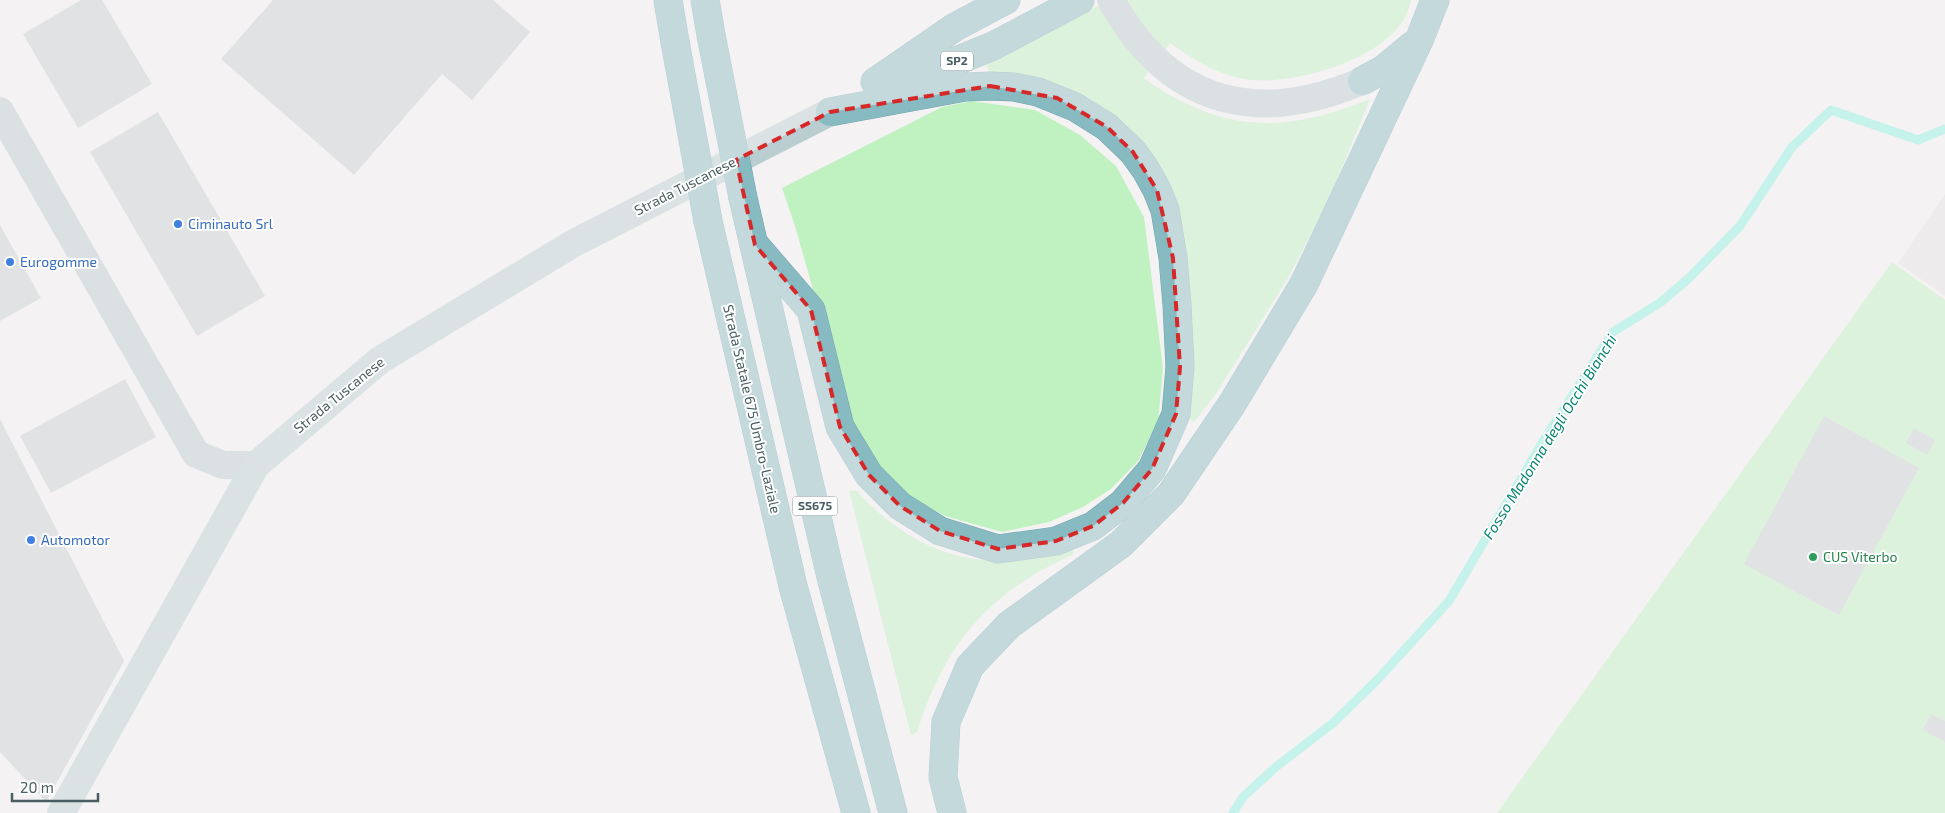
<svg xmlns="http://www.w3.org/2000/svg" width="1945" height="813" font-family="'Exo 2',sans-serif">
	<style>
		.education { fill: #e5e3e5 }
		.green { fill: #c0f2c1 }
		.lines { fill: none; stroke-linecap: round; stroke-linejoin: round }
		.stream { stroke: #8cf1e0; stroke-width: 9 }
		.building { fill: #c9cfd1 }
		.highway-casing { stroke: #73a5ae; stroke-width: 29 }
		.street { stroke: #bdcdcf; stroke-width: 28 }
		.secondary { stroke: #baced1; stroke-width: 28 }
		.highway { stroke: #88bac2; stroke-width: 28 }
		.highway-bridge-casing { stroke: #73a5ae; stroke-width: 29; stroke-linecap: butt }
		.highway-bridge { stroke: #88bac2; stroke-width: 28 }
		.marked { fill: none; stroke: #d62828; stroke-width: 4; stroke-dasharray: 10 6; stroke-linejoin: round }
		.shop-dot { fill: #3f7fe0; stroke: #fff; stroke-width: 2 }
		.leisure-dot { fill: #2e9e5b; stroke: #fff; stroke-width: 2 }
		.labels { text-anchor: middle; stroke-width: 4; stroke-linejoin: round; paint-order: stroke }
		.shield { fill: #fff; stroke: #808e90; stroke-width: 1 }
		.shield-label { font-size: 12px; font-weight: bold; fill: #495e61 }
		.street-label { font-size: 14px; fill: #495e61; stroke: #fff }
		.shop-label { font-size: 14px; fill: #366cbe; stroke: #fff; text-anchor: start }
		.leisure-label { font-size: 14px; fill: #27864d; stroke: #fff; text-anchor: start }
		.water-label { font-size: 15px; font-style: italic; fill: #098470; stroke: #fff }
	</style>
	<rect width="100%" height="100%" fill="#f4f2f3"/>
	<path class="education" d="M1945,194V296L1898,263Z"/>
	<path class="green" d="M1109,0H1411C1409,7 1407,15 1403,21C1378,61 1289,87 1244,79C1216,74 1193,59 1170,43L1144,78C1158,89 1174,98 1190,105C1252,135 1308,124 1370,99L1330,197L1288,278L1216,394L1194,422L1189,417L1143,143C1116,114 1081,91 1043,80C1026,76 1007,75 990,73L986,65Z
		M972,101L1035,110L1080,135L1116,166L1144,217L1163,368L1158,422L1138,461L1111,489L1083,507L1049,522L1002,532L945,516L909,496L879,468L851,424L795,226L782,188L942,107Z
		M1892,262L1945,300V813H1497Z
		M856,490C891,529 937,559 991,560C1000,560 1009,557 1018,556C1035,553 1053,550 1071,547L1074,554C989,592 945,643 917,732L911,735L849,491Z"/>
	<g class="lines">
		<path class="stream" d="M1233,813L1243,797L1277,766L1333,723L1378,679L1449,601L1544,440L1613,332L1661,302L1689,278L1740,226L1792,147L1831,110L1918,140L1945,129"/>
	</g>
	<path class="building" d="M81,0H102L152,84L78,128L23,34Z
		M273,0H493L530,32L472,100L442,74L354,175L221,59Z
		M158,112L265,296L197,336L90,152Z
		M0,225L41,298L0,321Z
		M125,379L156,437L51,493L20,436Z
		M1824,416L1919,468L1839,615L1744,564Z
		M0,419L124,661L46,802L0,752Z
		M1914,428L1935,440L1927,455L1906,443Z
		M1931,714L1945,721V742L1923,730Z"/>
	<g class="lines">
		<g class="highway-casing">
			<path id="highway" d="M668,0L675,42
				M705,0L711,35
				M1362,81L1384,69L1413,45
				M875,82L955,27L1006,0
				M885,90L993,46L1080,0
				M743,198L831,577L893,813
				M708,221L793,586L856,813
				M755,245L811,310L840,427L869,475L900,506L940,531L998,549L1056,541L1093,526L1123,503L1152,469L1176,414L1180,367L1177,305L1173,258L1165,210L1157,190L1146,170L1133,152L1107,127L1075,107L1038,92L1014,87L990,86L965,87L830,112
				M952,813L943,777L946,722L970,666L1009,625L1121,544L1171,494L1232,404L1304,284L1420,38L1435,0"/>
		</g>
		<path class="street" d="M1111,0C1168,103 1255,127 1362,81
			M0,111L196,454L223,465H256"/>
		<path class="secondary" d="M61,813L256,465L380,360L574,243L830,112"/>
		<use href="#highway" class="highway"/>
		<g class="highway-bridge-casing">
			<path id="highway-bridge" d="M711,35L743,198
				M675,42L708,221"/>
		</g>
		<use href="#highway-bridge" class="highway-bridge"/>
	</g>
	<path d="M0 0H1945V813H0ZM990,86L1057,98L1107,127L1133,152L1157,190L1173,258L1180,367L1176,414L1152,469L1123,503L1093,526L1056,541L998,549L940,531L900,506L869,475L840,427L811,310L755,245L736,160L830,112Z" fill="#f4f2f3" fill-opacity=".55" fill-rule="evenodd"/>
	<path class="marked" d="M990,86L1057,98L1107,127L1133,152L1157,190L1173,258L1180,367L1176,414L1152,469L1123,503L1093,526L1056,541L998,549L940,531L900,506L869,475L840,427L811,310L755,245L736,160L830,112Z"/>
	<g class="shop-dot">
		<circle cx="178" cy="224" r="5"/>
		<circle cx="10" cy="262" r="5"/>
		<circle cx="31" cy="540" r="5"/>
	</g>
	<circle class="leisure-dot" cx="1813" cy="557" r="5"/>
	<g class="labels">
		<g class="shield">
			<rect x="941" y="51.5" width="32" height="19" rx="4"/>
			<rect x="792.5" y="496.5" width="45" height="19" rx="4"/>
		</g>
		<g class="shield-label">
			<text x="957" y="65">SP2</text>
			<text x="815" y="510">SS675</text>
		</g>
		<g class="street-label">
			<text transform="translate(685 186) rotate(-27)" y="5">Strada Tuscanese</text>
			<text transform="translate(339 395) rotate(-39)" y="5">Strada Tuscanese</text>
			<text transform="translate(752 409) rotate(77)" y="5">Strada Statale 675 Umbro-Laziale</text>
		</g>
		<g class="shop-label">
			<text x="188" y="229">Ciminauto Srl</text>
			<text x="20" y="267">Eurogomme</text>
			<text x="41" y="545">Automotor</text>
		</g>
		<g class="leisure-label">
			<text x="1823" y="562">CUS Viterbo</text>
		</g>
		<g class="water-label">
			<text transform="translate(1550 437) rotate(-58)" y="5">Fosso Madonna degli Occhi Bianchi</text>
		</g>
	</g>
	<path d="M12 793v8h86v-8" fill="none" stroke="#495e61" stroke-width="2.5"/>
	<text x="20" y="793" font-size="15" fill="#495e61" stroke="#ffffff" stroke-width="4" paint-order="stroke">20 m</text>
</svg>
